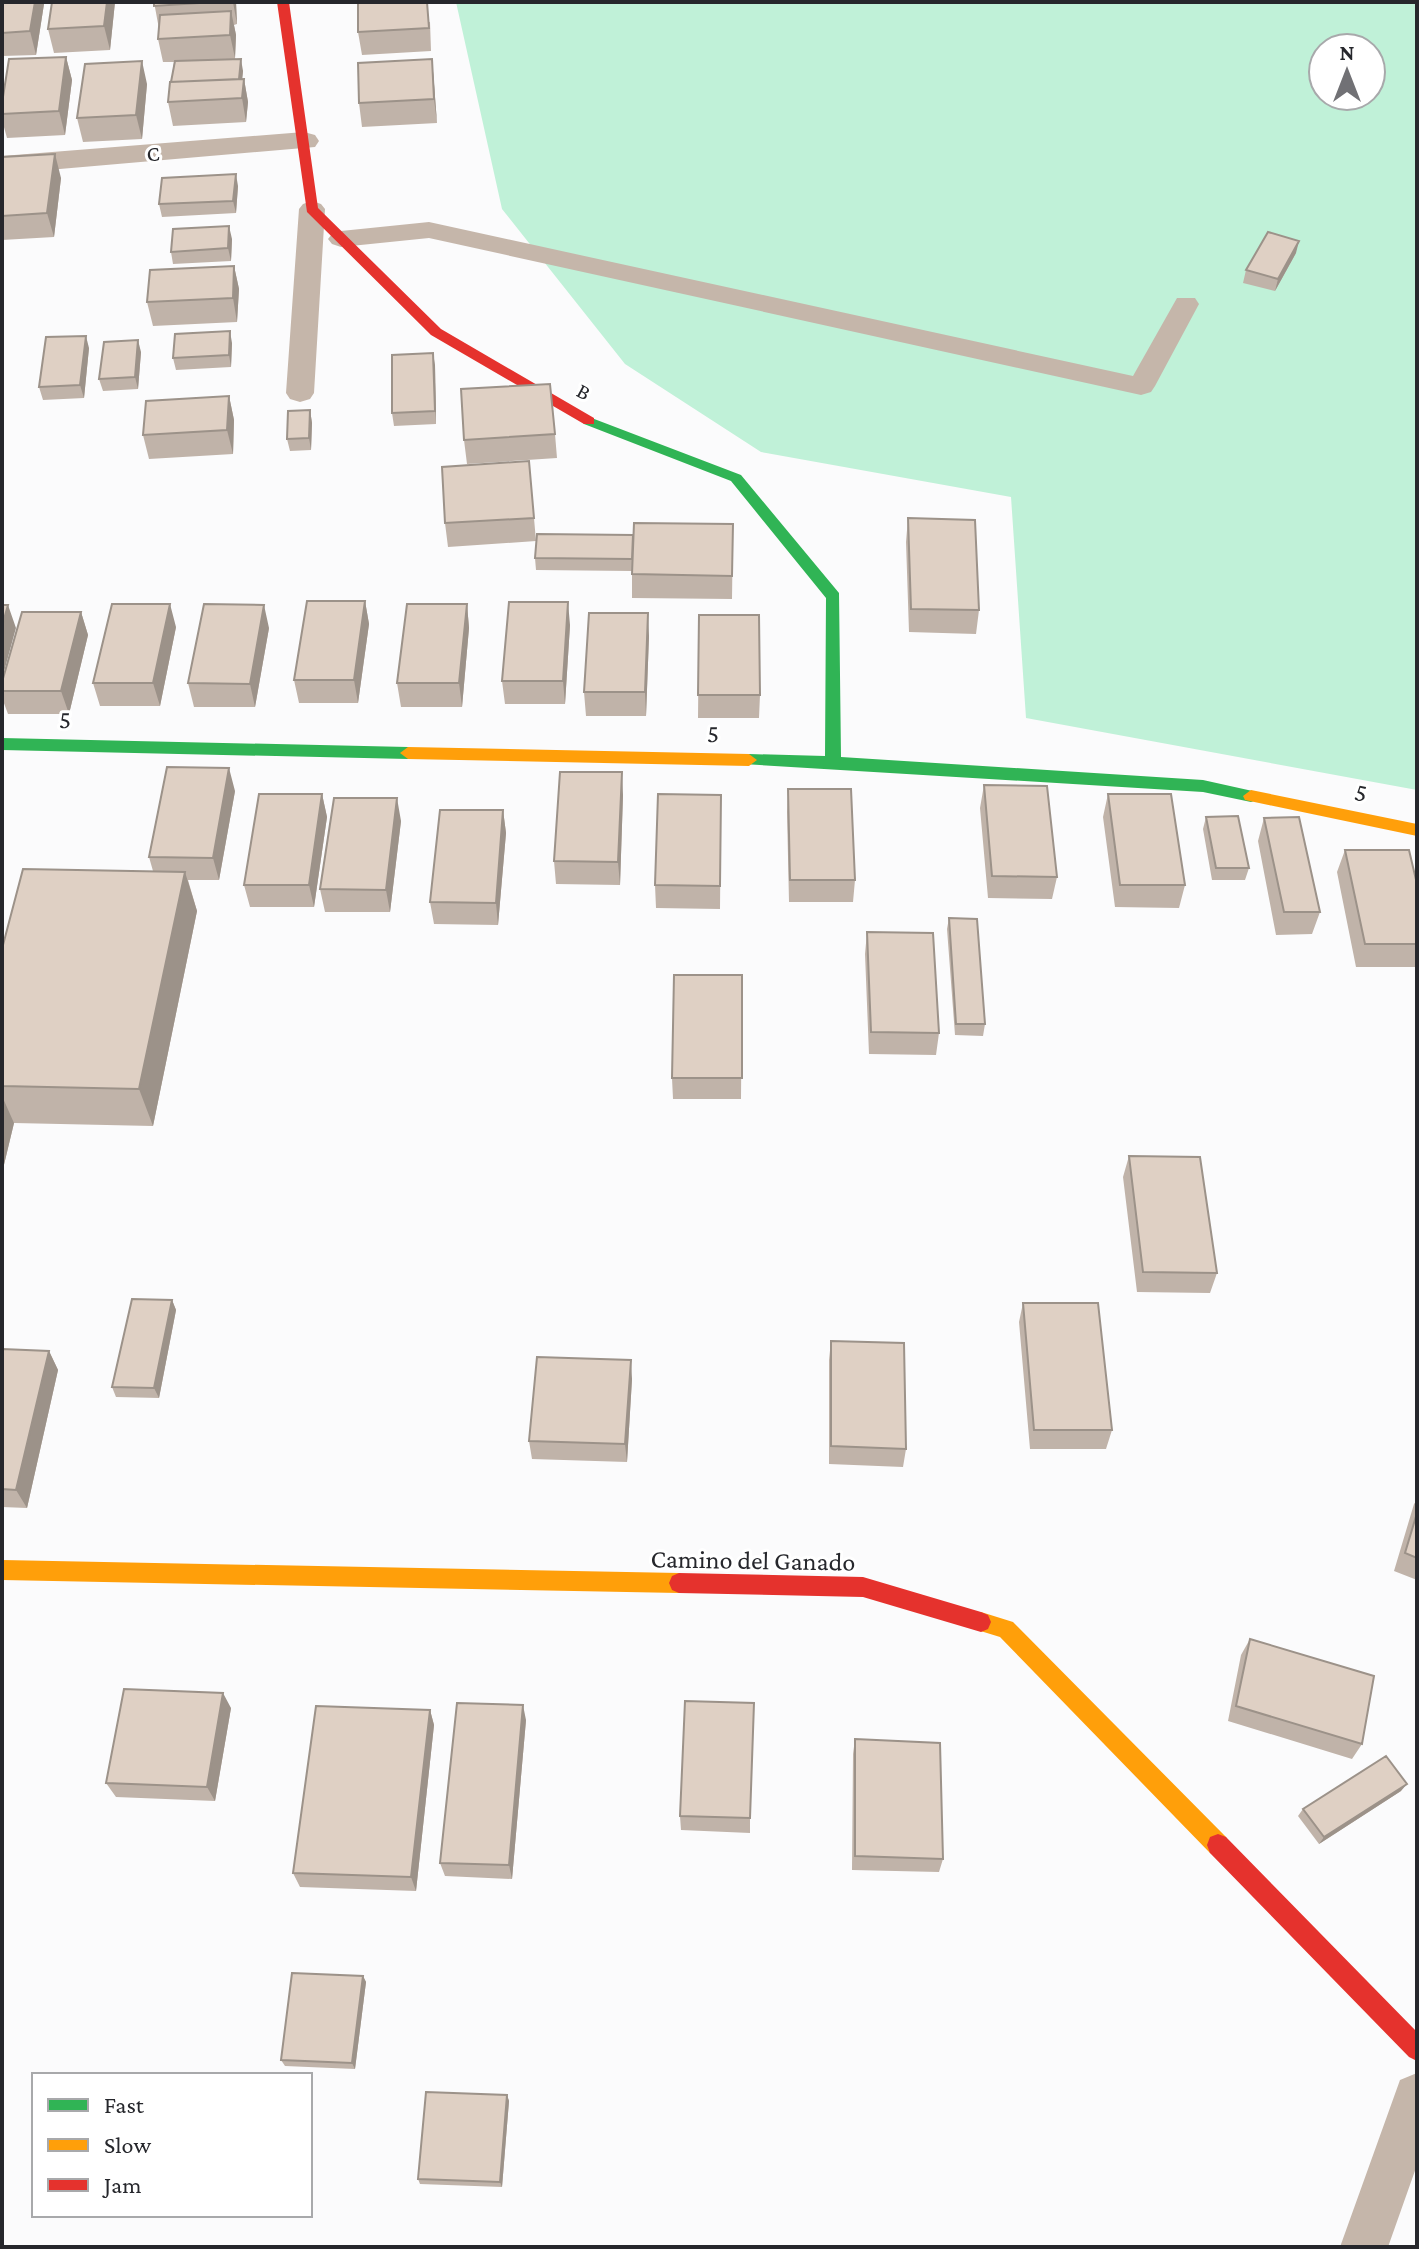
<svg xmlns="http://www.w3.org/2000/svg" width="1419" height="2249" font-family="'Crimson Pro',serif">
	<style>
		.green { fill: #c0f1d8; fill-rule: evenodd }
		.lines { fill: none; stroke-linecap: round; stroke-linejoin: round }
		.lane { fill: #c5b6aa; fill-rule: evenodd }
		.street { fill: #c5b6aa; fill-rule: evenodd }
		.fast { fill: #30b455; fill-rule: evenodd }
		.slow { fill: #ff9f0a; fill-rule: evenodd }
		.jam { fill: #e5322d; fill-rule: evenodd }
		.wall { fill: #c0b3a9 }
		.shaded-wall { fill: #9c9289 }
		.building { fill: #dfd0c4; stroke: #9c9289; stroke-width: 2 }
		.labels { text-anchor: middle; stroke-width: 6; stroke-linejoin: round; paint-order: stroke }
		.far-street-label { font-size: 22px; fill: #26272c; stroke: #fff }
		.street-label { font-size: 26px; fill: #26272c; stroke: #fff }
	</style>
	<rect width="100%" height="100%" fill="#fbfbfc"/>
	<path class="green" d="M456,2H1417V790L1026,718L1011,497L761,452L625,364L502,209ZM1323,48H1371V96H1323Z"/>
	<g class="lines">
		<path class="lane" d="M312,201L321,204L325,209L314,393L310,399L300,402L290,399L286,393L299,209L303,204Z
			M429,222L1133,376L1177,298H1195L1199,304L1155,386L1151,392L1141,395L429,238L341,247L332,244L328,239L332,234L341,231Z
			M1417,2073V2165L1388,2247H1340L1400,2080Z"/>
		<path class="street" d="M304,132L315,135L319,141L315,147L2,174V156Z"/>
		<path class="fast" d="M589,417L741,475L839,593L841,757L1203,780L1257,792L1259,796L1257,800L1251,802L1203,792L743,764L741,760L743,756L749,754L825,756L826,598L731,481L584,424L582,421Z
			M2,738L408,747L416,753L408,759L2,750Z"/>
		<path class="slow" d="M408,747L749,754L757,760L749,766L408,759L400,753Z
			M1251,790L1417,824V836L1245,800L1243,796Z
			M2,1560L679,1573L686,1576L689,1583L686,1590L679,1593L2,1580Z
			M981,1612L1013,1622L1226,1837L1229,1845L1226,1853L1218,1856L1210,1853L1000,1637L974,1629L971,1622L974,1615Z"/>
		<path class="jam" d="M277,2H289L318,208L441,329L594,418V424H584L431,335L307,212Z
			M679,1573L863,1577L981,1612L988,1615L991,1622L988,1629L981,1632L863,1597L679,1593L672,1590L669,1583L672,1576Z
			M1218,1834L1226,1837L1417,2032V2061L1409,2057L1210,1853L1207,1845L1210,1837Z"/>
	</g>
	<path class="wall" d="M2,2L44,4L36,55L2,56Z
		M115,2L110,50L54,53L48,29Z
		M154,2H236L237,24L234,25L236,35L235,58L243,71L242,79H244L248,102L246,122L173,126L168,102L174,62H163L158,39L159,29Z
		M430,22L431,51L362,55L358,32Z
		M66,57L72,80L65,135L7,138L2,120V103Z
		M432,59L437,123L362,127L359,103Z
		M147,84L142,139L83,142L77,118Z
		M2,157L61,178L54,237L2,240Z
		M238,186L236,213L162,217L159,204Z
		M232,239L231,261L173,264L171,252Z
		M1296,253L1275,291L1243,283L1246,270Z
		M234,266L239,289L237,322L153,326L147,302Z
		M232,343L231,367L176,370L173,358Z
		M89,348L84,398L43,400L39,387Z
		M141,352L138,389L103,391L99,379Z
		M435,365L436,424L394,426L392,413Z
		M229,396L234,420L233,454L149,459L143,435Z
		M310,410L312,423L311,450L290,451L287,439Z
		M555,434L557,458L467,464L464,440Z
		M529,461L536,541L448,547L445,523Z
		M908,518L979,610L976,634L909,632L906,542Z
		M733,524L732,599L632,598V571L536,570L535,558L633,535Z
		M365,601L369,624L358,703H299L294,680Z
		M467,604L469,628L462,707H401L397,683Z
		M81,612L88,635L69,714H8L2,698V682Z
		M699,615L760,695L759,718H698Z
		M570,625L565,704H505L502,681Z
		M176,627L160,706H100L93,683Z
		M269,628L255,707H194L188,683Z
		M649,636L646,716H586L584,692Z
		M984,785L1057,877L1052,899L988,898L980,808Z
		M788,789L855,880L853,902H789L787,812Z
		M235,791L219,880H188L197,911L153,1126L14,1123L2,1173V945L153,871L149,857Z
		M322,794L327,817L314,907H250L244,885Z
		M1108,794L1185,885L1179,908L1115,907L1103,817Z
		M623,795L620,885L556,884L554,861Z
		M721,795L720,909L656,908L655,885Z
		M503,810L506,833L498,925L434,924L430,902Z
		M1206,817L1249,868L1245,880H1212L1203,829Z
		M1264,818L1320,912L1312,934L1276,935L1258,841Z
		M401,821L390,912H325L320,889Z
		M1345,850L1417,884V967H1356L1337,872Z
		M949,918L985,1024L983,1036L955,1035L947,929Z
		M867,932L939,1033L936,1055L869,1054L865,954Z
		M742,975L741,1099H673L672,1078Z
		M1129,1156L1217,1273L1210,1293L1137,1292L1123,1177Z
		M172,1300L176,1310L159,1398L116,1397L112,1387Z
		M1023,1303L1112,1430L1106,1449H1030L1019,1322Z
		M831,1341L906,1449L903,1467L829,1464V1360Z
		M2,1349L49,1351L58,1370L27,1508L2,1507Z
		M632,1379L627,1462L532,1459L529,1441Z
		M1417,1500V1580L1394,1571L1414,1504Z
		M1250,1639L1362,1744L1352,1759L1228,1721L1241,1655Z
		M231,1708L215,1801L116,1797L106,1783Z
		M430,1710L434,1725L416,1891L300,1887L293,1873Z
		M526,1720L512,1879L445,1876L440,1863Z
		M855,1739L943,1859L939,1872L852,1870L853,1754Z
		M1401,1791L1319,1844L1298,1816L1303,1809Z
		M680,1816L750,1818V1833L681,1830Z
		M363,1976L366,1982L355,2069L285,2066L281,2060Z
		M507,2095L509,2101L502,2187L420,2184L418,2179Z"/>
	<path class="shaded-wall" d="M35,2H44V4L36,55L30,31Z
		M107,2H115L110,50L104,26Z
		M233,2H236L237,24Z
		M231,11L236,35L235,58L230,35Z
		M66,57L72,80L65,135L59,111Z
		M241,59L243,71L241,92L239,80Z
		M432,59L434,83L437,123L434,99Z
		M142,61L147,84L142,139L136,115Z
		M244,79L248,102L246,122L242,98Z
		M55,154L61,178L54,237L47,213Z
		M236,174L238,186L236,213L233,201Z
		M229,226L232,239L231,261L228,248Z
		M1299,241L1296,253L1275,291L1278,279Z
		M234,266L239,289L237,322L233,298Z
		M230,331L232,343L231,367L229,355Z
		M86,336L89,348L84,398L80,385Z
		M138,340L141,352L138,389L135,377Z
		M433,353L435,365L436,424L435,411Z
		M229,396L234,420L233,454L227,430Z
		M310,410L312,423L311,450L309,438Z
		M365,601L369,624L358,703L354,680Z
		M568,602L570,625L565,704L563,681Z
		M170,604L176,627L160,706L153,683Z
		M467,604L469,628L462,707L459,683Z
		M8,605L16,628L2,679V626Z
		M264,605L269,628L255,707L250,684Z
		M81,612L88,635L69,714L61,691Z
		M648,613L649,636L646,716L645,692Z
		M229,768L235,791L219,880L213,858Z
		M622,772L623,795L620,885L618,862Z
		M322,794L327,817L314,907L309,885Z
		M397,798L401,821L390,912L386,890Z
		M503,810L506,833L498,925L496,903Z
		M185,872L197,911L153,1126L139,1089Z
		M2,1096L14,1123L2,1173Z
		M172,1300L176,1310L159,1398L154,1388Z
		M49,1351L58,1370L27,1508L16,1490Z
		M631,1360L632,1379L627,1462L625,1444Z
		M223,1693L231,1708L215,1801L207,1787Z
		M523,1705L526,1720L512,1879L509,1865Z
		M430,1710L434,1725L416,1891L411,1877Z
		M1407,1784L1401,1791L1319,1844L1324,1837Z
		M363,1976L366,1982L355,2069L352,2063Z
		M507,2095L509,2101L502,2187L500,2182Z"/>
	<path class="building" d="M2,2H35L30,31L2,33Z
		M52,2H107L104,26L48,29Z
		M154,2H215L154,6Z
		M358,2H427L429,28L358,32Z
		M231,11L230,35L158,39L160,15Z
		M66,57L59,111L2,114V103L9,59Z
		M241,59L239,79L171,82L175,61Z
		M432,59L434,99L359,103L358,63Z
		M142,61L136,115L77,118L85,64Z
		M244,79L242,98L168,102L170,82Z
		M55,154L47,213L2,216V157Z
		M236,174L233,201L159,204L162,178Z
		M229,226L228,248L171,252L173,229Z
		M1268,232L1299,241L1278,279L1246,270Z
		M234,266L233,298L147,302L150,270Z
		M230,331L229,355L173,358L175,334Z
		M86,336L80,385L39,387L46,337Z
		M138,340L135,377L99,379L104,342Z
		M433,353L435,411L392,413V355Z
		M550,384L555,434L464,440L461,389Z
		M229,396L227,430L143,435L146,401Z
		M310,410L309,438L287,439L288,411Z
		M529,461L534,518L445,523L442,467Z
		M908,518L975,520L979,610L911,609Z
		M634,523L733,524L732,576L632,574Z
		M537,534L633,535L632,559L535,558Z
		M307,601H365L354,680H294Z
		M509,602H568L563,681H502Z
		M112,604H170L153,683H93Z
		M204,604L264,605L250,684L188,683Z
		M407,604H467L459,683H397Z
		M2,605H8L2,626Z
		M22,612H81L61,691H2V682Z
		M589,613H648L645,692H584Z
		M699,615H759L760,695H698Z
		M167,767L229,768L213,858L149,857Z
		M560,772H622L618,862L554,861Z
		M984,785L1047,786L1057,877L992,876Z
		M788,789H851L855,880H790Z
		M259,794H322L309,885H244Z
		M658,794L721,795L720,886L655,885Z
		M1108,794H1171L1185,885H1120Z
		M334,798H397L386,890L320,889Z
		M440,810H503L496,903L430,902Z
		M1238,816L1249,868H1216L1206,817Z
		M1299,817L1320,912H1284L1264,818Z
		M1345,850H1409L1417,884V944H1365Z
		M23,869L185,872L139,1089L2,1086V945H3Z
		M949,918L977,919L985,1024H956Z
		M867,932L933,933L939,1033L871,1032Z
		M674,975H742V1078H672Z
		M1129,1156L1200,1157L1217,1273L1143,1272Z
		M132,1299L172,1300L154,1388L112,1387Z
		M1023,1303H1098L1112,1430H1034Z
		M831,1341L904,1343L906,1449L831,1446Z
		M2,1349L49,1351L16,1490L2,1489Z
		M537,1357L631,1360L625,1444L529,1441Z
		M1417,1513V1558L1405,1553Z
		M1250,1639L1374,1676L1362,1744L1236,1706Z
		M124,1689L223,1693L207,1787L106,1783Z
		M685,1701L754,1703L750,1818L680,1816Z
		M457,1703L523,1705L509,1865L440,1863Z
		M316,1706L430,1710L411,1877L293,1873Z
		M855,1739L940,1743L943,1859L855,1856Z
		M1386,1756L1407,1784L1324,1837L1303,1809Z
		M292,1973L363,1976L352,2063L281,2060Z
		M426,2092L507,2095L500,2182L418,2179Z"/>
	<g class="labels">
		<g class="far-street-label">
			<text transform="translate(153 153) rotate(-5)" y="8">C</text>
			<text transform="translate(584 391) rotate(28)" y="8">B</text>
		</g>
		<g class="street-label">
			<text transform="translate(65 719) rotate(1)" y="9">5</text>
			<text transform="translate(713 733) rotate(1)" y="9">5</text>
			<text transform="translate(1361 792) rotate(12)" y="9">5</text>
			<text transform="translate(753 1560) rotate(1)" y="9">Camino del Ganado</text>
		</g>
	</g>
	<rect width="1419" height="2249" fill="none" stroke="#26272c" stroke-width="8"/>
	<rect x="32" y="2073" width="280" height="144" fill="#ffffff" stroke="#a8a9ab" stroke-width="2"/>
	<rect x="48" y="2099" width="40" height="12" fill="#30b455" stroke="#a8a9ab" stroke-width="2"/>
	<text x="104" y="2113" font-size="24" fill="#26272c">Fast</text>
	<rect x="48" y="2139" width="40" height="12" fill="#ff9f0a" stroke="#a8a9ab" stroke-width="2"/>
	<text x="104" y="2153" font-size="24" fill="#26272c">Slow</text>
	<rect x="48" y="2179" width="40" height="12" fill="#e5322d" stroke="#a8a9ab" stroke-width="2"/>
	<text x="104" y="2193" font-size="24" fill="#26272c">Jam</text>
	<g transform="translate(1347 72)"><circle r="38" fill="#ffffff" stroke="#a8a9ab" stroke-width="2"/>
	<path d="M0-6L14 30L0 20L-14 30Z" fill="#717175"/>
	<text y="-12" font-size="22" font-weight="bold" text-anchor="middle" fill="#26272c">N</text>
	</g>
</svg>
